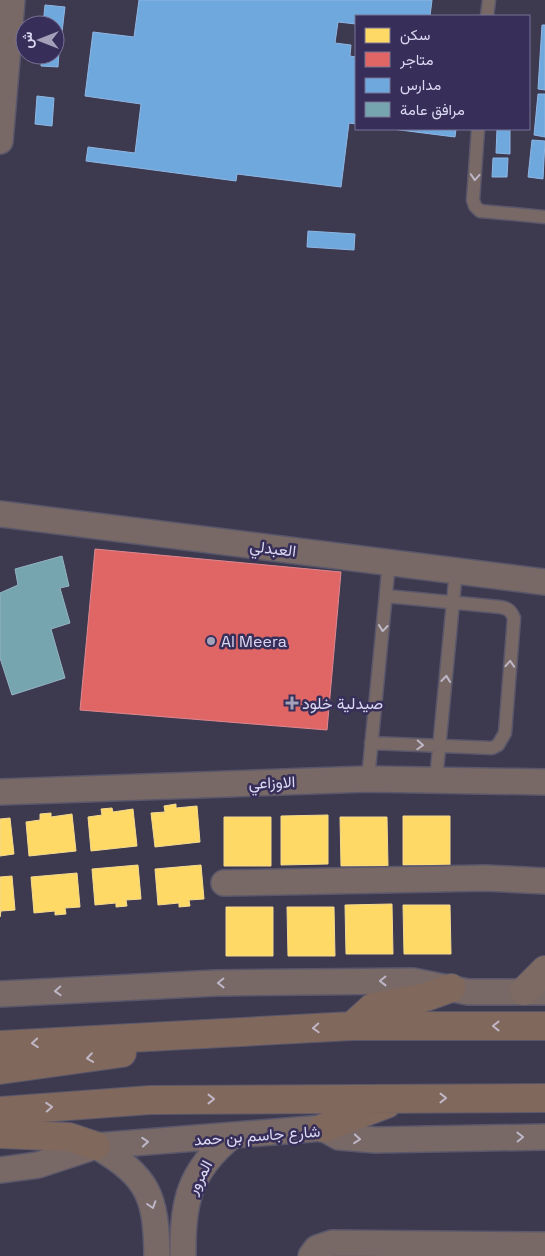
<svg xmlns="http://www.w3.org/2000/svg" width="545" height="1256" font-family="'Space Grotesk',Vazirmatn,sans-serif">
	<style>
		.homes { fill: #ffd966; stroke: #f4d990 }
		.shops { fill: #e06666; stroke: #de8890 }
		.schools { fill: #6fa8dc; stroke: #8fb6e3 }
		.public { fill: #76a5af; stroke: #94b4c3 }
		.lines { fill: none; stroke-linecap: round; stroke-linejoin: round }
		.lane-casing { stroke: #5a576b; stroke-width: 15 }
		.street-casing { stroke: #5a576b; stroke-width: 28 }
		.secondary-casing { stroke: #5a576b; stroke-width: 30 }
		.primary-casing { stroke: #5a576b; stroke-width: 30 }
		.lane { stroke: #786966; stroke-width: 12 }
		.street { stroke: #786966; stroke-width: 25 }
		.secondary { stroke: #7d6a63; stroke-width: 28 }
		.primary { stroke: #80685d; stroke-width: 28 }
		.oneway { stroke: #bdb7c8 }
		.oneway2 { stroke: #c0b6c5 }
		.poi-dot { fill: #a4a0b9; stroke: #372f59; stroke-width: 2 }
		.labels { text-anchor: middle; stroke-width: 5; stroke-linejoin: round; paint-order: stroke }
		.street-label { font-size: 16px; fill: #dbd8f2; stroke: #372f59 }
		.poi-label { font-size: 16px; fill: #dbd8f2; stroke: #372f59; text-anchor: start }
	</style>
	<rect width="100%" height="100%" fill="#3d394f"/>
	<path class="homes" d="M176,804V808L197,806L200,842L155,847L151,813L165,812L164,806Z
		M112,808L113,812L133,809L137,846L91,851L88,817L102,815L101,809Z
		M51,813V817L72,814L76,851L29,856L26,822L40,820V814Z
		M328,815V864L281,865V816Z
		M403,816H450V865H403Z
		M224,817H271V866H224Z
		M340,817H387L388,866H341Z
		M10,818L14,854L0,856V819Z
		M138,865L141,899L126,900L127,906L116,907V903L95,905L92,869Z
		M201,865L204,899L189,900L190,906L179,907V903L158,905L155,869Z
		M77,873L80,907L65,908L66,914L55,915V911L34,913L31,877Z
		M12,876L15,910L1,911L0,917V877Z
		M392,904L393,954H346L345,905Z
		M403,905H450L451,954H404Z
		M226,907H273V956H226Z
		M287,907H334L335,956H288Z"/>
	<path class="shops" d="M95,549L341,572L327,730L80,710Z"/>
	<path class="schools" d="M139,0H432L430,16H356V24L338,22L335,43L351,45L350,56L356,57V124L349,123L341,187L237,174L236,181L86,161L88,147L135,153L141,104L85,96L93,32L134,37Z
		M45,5L65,7L62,32H55V25H43Z
		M542,25H545V90L538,89Z
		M55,38H60L58,67L41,66V55H55Z
		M538,94H545V137L534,135Z
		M37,96L54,98L52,126L35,124Z
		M392,129H456L455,137Z
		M497,129H510V154L496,153Z
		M532,140L545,141L543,179L528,177Z
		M493,158H508L507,177H492Z
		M308,231L355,234L354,250L307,247Z"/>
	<path class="public" d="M62,556L69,586L60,588L70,623L51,629L65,678L12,695L0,658V593L18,585L15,569Z"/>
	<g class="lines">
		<g class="lane-casing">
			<path id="lane" d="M487,16L489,0
				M478,129L473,200L475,206L480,211L545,217
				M371,743L492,748L498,745L505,733L514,618C511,611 508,608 500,607L386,596
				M368,779L389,562
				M436,780L456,571"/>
		</g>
		<g class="street-casing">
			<path id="street" d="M0,141L12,0
				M0,514L545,582
				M0,792L368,779L545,782
				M224,883L486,878L545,881
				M0,994L216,983L413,981L468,992H545
				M96,1146C149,1177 156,1196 157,1256
				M0,1170L38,1165L96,1146L323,1128L339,1137L375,1140L545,1137
				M183,1256C182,1203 189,1171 232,1136
				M311,1256L317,1248L332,1243L545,1245"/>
		</g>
		<g class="secondary-casing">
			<path id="secondary" d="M524,991L545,970"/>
		</g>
		<g class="primary-casing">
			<path id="primary" d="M352,1026L373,1007L423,998L451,988
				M0,1045L352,1026H545
				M0,1070L122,1053
				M0,1111L150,1100L545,1098
				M323,1128L387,1104
				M0,1134L69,1137L96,1146"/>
		</g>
		<use href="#lane" class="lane"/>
		<use href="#street" class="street"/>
		<use href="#secondary" class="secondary"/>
		<use href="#primary" class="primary"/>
	</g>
	<defs><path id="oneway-chevron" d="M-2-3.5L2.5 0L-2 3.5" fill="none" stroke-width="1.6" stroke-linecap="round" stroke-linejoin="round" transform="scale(1.25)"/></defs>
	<g class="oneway">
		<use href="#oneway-chevron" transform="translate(475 177) rotate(94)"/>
		<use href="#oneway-chevron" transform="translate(383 628) rotate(96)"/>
		<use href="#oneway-chevron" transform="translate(510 664) rotate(-86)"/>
		<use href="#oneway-chevron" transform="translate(446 679) rotate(-84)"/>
		<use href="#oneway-chevron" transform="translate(420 745) rotate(3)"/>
		<use href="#oneway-chevron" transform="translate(383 981) rotate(179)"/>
		<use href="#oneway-chevron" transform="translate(221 983) rotate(179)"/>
		<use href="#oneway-chevron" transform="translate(58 991) rotate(177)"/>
		<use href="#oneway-chevron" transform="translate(520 1137) rotate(-1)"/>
		<use href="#oneway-chevron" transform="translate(357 1139) rotate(5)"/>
		<use href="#oneway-chevron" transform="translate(145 1142) rotate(-4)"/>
		<use href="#oneway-chevron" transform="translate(152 1205) rotate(72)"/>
	</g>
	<g class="oneway2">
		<use href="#oneway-chevron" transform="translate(496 1026) rotate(-180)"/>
		<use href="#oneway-chevron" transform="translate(316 1028) rotate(177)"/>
		<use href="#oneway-chevron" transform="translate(35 1043) rotate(176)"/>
		<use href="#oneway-chevron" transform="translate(90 1058) rotate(172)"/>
		<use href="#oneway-chevron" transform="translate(443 1098)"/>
		<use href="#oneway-chevron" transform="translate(211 1099)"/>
		<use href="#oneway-chevron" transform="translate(49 1107) rotate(-4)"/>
	</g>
	<g class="poi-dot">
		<circle cx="211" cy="641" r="5"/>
		<path d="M289.5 695.5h5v5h5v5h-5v5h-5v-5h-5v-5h5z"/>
	</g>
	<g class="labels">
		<g class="street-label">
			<text transform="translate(273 548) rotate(7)" y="6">العبدلي</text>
			<text transform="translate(272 782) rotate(-2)" y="6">الاوزاعي</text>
			<text transform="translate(257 1135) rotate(-4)" y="6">شارع جاسم بن حمد</text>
			<text transform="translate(199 1177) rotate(-62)" y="6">المرور</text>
		</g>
		<g class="poi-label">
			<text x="221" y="647">Al Meera</text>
			<text x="302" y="709">صيدلية خلود</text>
		</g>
	</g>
	<rect x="355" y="15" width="175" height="115" fill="#372f59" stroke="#797396"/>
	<rect x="365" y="28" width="25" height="15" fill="#ffd966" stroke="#797396"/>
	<text x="400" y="40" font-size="15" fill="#dbd8f2">سكن</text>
	<rect x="365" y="52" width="25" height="15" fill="#e06666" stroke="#797396"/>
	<text x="400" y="65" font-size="15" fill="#dbd8f2">متاجر</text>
	<rect x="365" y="78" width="25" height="15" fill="#6fa8dc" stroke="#797396"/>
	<text x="400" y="90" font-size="15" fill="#dbd8f2">مدارس</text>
	<rect x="365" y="102" width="25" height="15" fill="#76a5af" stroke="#797396"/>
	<text x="400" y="115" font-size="15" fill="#dbd8f2">مرافق عامة</text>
	<g transform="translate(40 40) rotate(270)"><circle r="24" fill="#372f59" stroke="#797396"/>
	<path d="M0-4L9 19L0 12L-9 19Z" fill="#a4a0b9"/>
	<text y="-8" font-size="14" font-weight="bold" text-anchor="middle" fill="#dbd8f2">ش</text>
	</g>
</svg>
